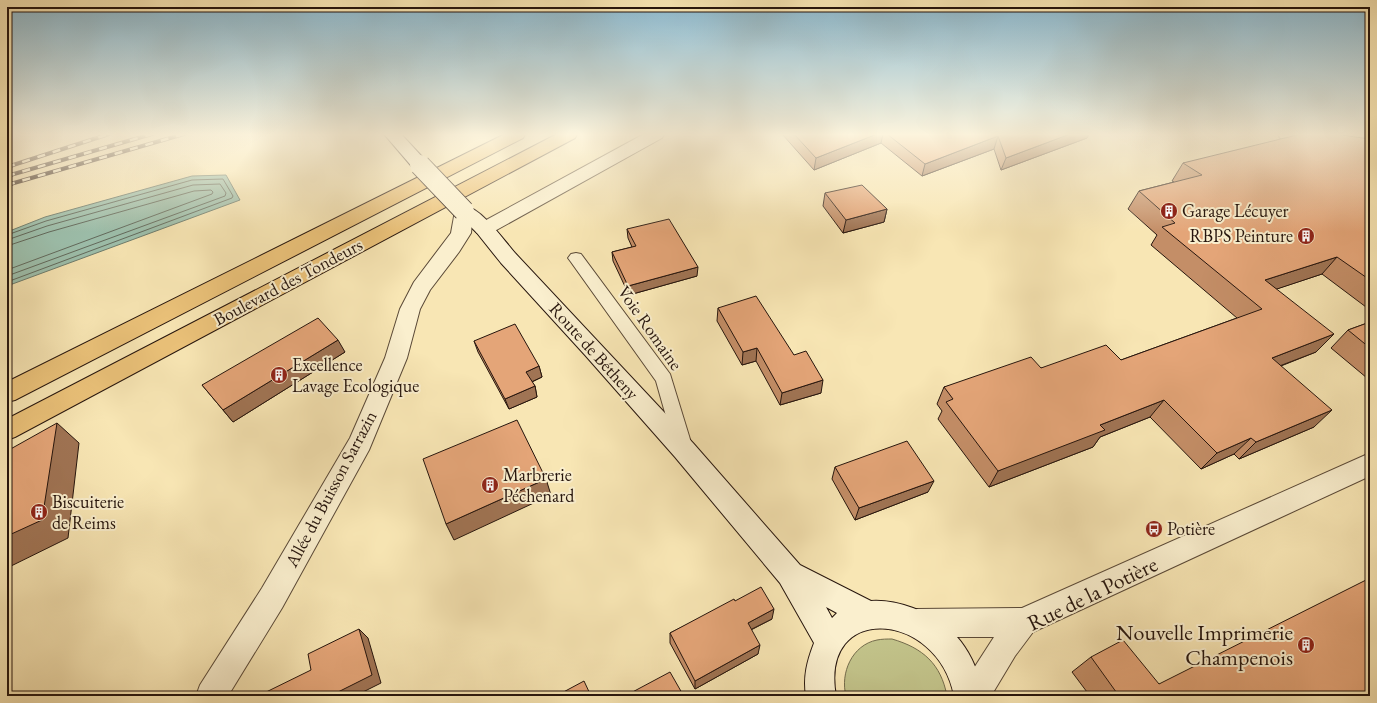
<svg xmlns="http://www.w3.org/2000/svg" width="1377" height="703" font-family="'EB Garamond',serif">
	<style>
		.green { fill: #c2c38a; stroke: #746c4c }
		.water { fill: #9dc0ad; stroke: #6d7c6d }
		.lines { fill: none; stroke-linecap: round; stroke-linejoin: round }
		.shore { stroke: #626a5d; stroke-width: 1 }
		.lane-casing { stroke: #5a4937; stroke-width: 2 }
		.street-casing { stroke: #5a4937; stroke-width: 2 }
		.secondary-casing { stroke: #26150d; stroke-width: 2 }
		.highway-casing { stroke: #26150d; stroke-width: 2 }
		.lane { fill: #faefce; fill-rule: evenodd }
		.street { fill: #faefce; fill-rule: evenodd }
		.secondary { fill: #faefce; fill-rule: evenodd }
		.highway { fill: #ecc37a; fill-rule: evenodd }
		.rail-casing { stroke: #26150d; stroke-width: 4 }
		.rail { stroke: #faefce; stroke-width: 2.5; stroke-dasharray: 8; stroke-linecap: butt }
		.secondary-bridge-casing { stroke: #26150d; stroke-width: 22; stroke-linecap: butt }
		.secondary-bridge { stroke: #faefce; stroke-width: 20 }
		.wall { fill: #c48e67; stroke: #26150d }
		.shaded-wall { fill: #a07454; stroke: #26150d }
		.building { fill: #e4a578; stroke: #26150d }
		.labels { text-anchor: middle; stroke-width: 4; stroke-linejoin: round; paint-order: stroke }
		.poi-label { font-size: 18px; fill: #26150d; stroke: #faefce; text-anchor: start }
		.street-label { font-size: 18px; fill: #26150d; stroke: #faefce }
		.near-street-label { font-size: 22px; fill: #26150d; stroke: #faefce }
		.near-poi-label { font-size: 22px; fill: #26150d; stroke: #faefce; text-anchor: end }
	</style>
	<rect width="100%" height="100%" fill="#f8e6b4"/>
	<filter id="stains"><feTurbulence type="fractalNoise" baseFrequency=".005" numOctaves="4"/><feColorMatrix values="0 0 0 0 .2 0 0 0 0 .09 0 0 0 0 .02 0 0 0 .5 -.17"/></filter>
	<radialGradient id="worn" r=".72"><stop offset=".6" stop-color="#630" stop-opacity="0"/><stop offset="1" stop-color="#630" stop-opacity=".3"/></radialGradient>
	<path class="green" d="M892,639C923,648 941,664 947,696H846C840,673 852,645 877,640C882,639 887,639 892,639Z"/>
	<path class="water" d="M226,175L240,200L7,286V232L45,217L192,176Z"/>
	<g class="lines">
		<path class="shore" d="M7,235L46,221L192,180L223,179L233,196L232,198L7,282
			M7,240L47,226L193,185L220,184L226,193L225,196L7,276
			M7,246L49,232L194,191L211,190L213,192L212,194L7,270"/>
		<g class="lane-casing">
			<path id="lane" d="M576,253L581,254L670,374L693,449L691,455L684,457L677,455L656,381L571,262L568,258L571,254Z"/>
		</g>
		<g class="street-casing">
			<path id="street" d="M644,134H664L662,138L491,233L484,235L477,233L474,229L477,225Z
				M1278,134H1318L1370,141V151L1286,139L1280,138Z
				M464,205L471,207L473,211L471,233L459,252L430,290L420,309L407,358L369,450L282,608L228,696H196L200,685L262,588L350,438L385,358L400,309L414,282L451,233L455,211L457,207Z
				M1370,453V476L1033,632L1015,656L991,696H959L963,685L994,637H917L907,633L903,623L907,613L917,609L1022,608Z"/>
		</g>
		<g class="secondary-casing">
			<path id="secondary" d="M384,134H401L426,161L429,165L426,169L420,170L414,169Z
				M464,205C483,210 502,238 515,253L693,443L800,565L871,601C886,600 899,603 913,608C955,623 975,653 984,696H954C938,611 819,601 836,696H806C803,677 807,661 814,643L780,583L675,457L585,355L501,263L477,233L455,211L457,207ZM826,607L837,613L832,618Z"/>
		</g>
		<g class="highway-casing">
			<path id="highway" d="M505,134H525L523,138L15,400L7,402V382Z
				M557,134H577L575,138L15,437L7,440V419Z"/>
		</g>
		<use href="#lane" class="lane"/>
		<use href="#street" class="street"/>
		<use href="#secondary" class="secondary"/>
		<use href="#highway" class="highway"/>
		<g class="rail-casing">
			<path id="rail" d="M7,167L109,134
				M7,176L152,134
				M7,185L184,134"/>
		</g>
		<use href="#rail" class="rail"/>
		<g class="secondary-bridge-casing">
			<path id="secondary-bridge" d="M420,165L464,211"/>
		</g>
		<use href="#secondary-bridge" class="secondary-bridge"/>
	</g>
	<path class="wall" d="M782,134H1089L1087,138L1001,170L994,149L922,176L881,143L814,170Z
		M1370,139V310L1322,274L1276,289L1316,352L1281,366L1314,427L1239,459L1234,454L1201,469L1150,417L1100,437L1093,447L989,487L938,419L942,411L937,404L944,387L1041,368L1121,360L1237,318L1151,245L1157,235L1128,209L1139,191L1174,182L1172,181L1183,163Z
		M825,193L887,209L884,222L843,233L823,206Z
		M627,229L697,276L629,295L613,261L612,252L632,247L628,238Z
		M718,308L794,355L821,393L780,405L756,361L742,365L717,321Z
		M1370,322V376L1367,378L1331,348L1348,330Z
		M474,341L539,366L542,377L532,382L535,386L537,397L509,409L478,352Z
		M345,352L233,422L202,385Z
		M835,467L928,492L855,520L832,479Z
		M735,601L772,619L751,630L758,654L695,689L670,643V633Z
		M1091,657L1159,684L1370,696H1090L1072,672Z"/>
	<path class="shaded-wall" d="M877,134H883L881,143L814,170L816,158Z
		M1070,134H1089L1087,138L1001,170L1006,158Z
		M998,136L994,149L922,176L925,164Z
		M887,209L884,222L843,233L846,220Z
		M1337,257L1322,274L1250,298L1265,280Z
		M698,267L697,276L629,295L628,286Z
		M1334,334L1316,352L1256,375L1272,358Z
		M338,340L345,352L233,422L223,410Z
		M757,348L756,361L742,365L743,352Z
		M539,366L542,377L529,383L526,372Z
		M823,380L821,393L780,405L782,393Z
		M535,386L537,397L509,409L505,399Z
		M1164,400L1150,417L1100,437L1093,447L989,487L998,471L1100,425Z
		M1332,410L1314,427L1239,459L1256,442Z
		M57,423L79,443L68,538L7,568V536Z
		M1251,438L1234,454L1201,469L1217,453Z
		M546,479L551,495L454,540L446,524Z
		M934,481L928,492L855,520L859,508Z
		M774,609L772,619L746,632L748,623Z
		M359,629L368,638L381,683L355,696H330Z
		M760,645L758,654L695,689V681Z
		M682,693V696H677Z"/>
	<path class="building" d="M794,134H877L816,158Z
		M887,134H1070L1006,158L998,136L925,164Z
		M1301,134H1335L1370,139V280L1337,257L1265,280L1334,334L1272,358L1332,410L1256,442L1251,438L1217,453L1164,400L1100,425L1105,430L998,471L946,402L953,399L944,387L1031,357L1041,368L1106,345L1121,360L1262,309L1162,227L1175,223L1139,191L1202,175L1183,163Z
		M862,185L887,209L846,220L825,193Z
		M669,219L698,267L628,286L612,252L636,246L627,229Z
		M756,296L794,355L806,351L823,380L782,393L757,348L743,352L718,308Z
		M318,318L338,340L223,410L202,385Z
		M1370,322V348L1348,330Z
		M515,324L539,366L526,372L535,386L505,399L474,341Z
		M517,420L546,479L446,524L423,459Z
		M57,423L42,520L7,536V451Z
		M907,441L934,481L859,508L835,467Z
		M1370,578V696H1119L1091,657L1123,640L1159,684Z
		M761,587L774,609L748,623L760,645L695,681L670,633L734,599L735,601Z
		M359,629L372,675L330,696H258L311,670L308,654Z
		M670,672L682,693L677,696H625Z
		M584,681L591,696H556Z"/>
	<linearGradient id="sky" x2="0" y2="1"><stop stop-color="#8ab9d0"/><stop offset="0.58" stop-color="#fcf4dd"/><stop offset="1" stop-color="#fcf4dd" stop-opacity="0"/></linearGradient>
	<rect width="1377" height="232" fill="url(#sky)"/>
	<defs>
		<g id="building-disc" transform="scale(0.9)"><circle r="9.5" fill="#8f2418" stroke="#faefce"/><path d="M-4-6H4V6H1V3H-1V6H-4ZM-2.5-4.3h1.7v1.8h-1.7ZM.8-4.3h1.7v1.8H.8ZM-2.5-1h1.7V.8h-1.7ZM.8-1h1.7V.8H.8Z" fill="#fff"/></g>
		<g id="bus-disc" transform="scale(0.9)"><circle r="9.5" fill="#8f2418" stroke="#faefce"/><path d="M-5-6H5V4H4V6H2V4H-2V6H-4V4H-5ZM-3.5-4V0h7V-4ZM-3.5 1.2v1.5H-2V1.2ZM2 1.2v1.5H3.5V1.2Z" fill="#fff"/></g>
	</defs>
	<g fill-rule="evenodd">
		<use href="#building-disc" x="1169" y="211"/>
		<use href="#building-disc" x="1306" y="236"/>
		<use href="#building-disc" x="279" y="375"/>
		<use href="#building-disc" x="490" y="485"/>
		<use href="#building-disc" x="39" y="512"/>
		<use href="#bus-disc" x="1154" y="529"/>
		<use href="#building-disc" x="1306" y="645"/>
	</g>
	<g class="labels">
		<g class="poi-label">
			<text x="1182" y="217">Garage Lécuyer</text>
			<text x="1293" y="242" text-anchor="end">RBPS Peinture</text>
			<text x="292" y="371">Excellence<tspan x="292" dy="21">Lavage Ecologique</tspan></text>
			<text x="503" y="481">Marbrerie<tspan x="503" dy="21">Péchenard</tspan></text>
			<text x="52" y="508">Biscuiterie<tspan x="52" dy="21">de Reims</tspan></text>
			<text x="1167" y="535">Potière</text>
		</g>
		<g class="street-label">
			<text transform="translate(288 282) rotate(-28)" y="6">Boulevard des Tondeurs</text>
			<text transform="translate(650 328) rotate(55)" y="6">Voie Romaine</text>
			<text transform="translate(594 351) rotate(48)" y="6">Route de Bétheny</text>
			<text transform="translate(331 489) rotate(-62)" y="6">Allée du Buisson Sarrazin</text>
		</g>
		<g class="near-street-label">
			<text transform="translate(1092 593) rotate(-26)" y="8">Rue de la Potière</text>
		</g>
		<g class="near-poi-label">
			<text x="1293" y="640">Nouvelle Imprimerie<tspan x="1293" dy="25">Champenois</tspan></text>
		</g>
	</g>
	<rect width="1377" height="703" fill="none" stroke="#f8e6b4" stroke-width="24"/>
	<rect x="8" y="8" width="1361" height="687" fill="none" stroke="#26150d" stroke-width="2"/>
	<rect x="12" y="12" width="1353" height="679" fill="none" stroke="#26150d"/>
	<rect width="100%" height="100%" filter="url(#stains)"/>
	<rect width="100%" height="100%" fill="url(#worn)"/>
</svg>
